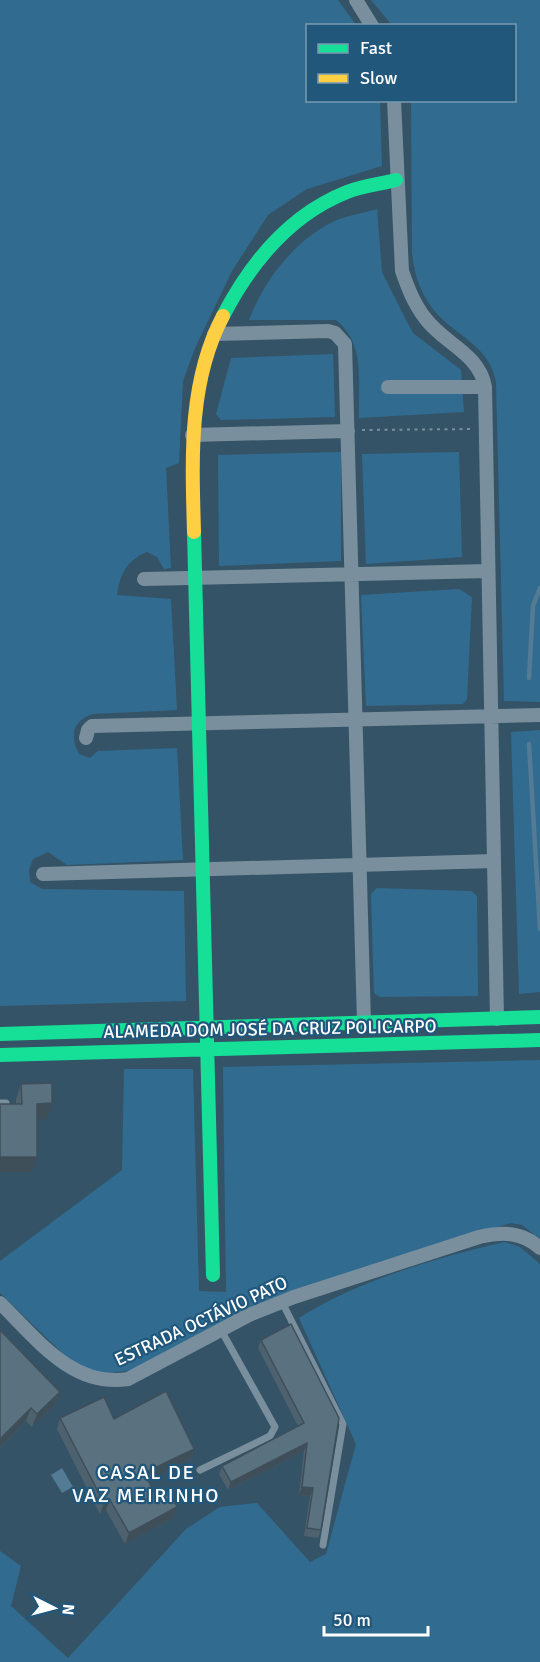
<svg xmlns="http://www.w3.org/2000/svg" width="540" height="1662" font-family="Signika,sans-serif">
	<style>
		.green { fill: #316c90 }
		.water { fill: #547b94 }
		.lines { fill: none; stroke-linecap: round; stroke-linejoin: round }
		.stream { stroke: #547b94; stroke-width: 4.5 }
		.path { stroke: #798f9d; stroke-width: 2; stroke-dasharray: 3 4.5; stroke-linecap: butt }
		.lane { stroke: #798f9d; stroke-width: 7 }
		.street { stroke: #798f9d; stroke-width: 14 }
		.fast { stroke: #16e098; stroke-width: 14 }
		.slow { stroke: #ffcf43; stroke-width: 14 }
		.wall { fill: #4d616e }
		.shaded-wall { fill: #3f4f5a }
		.building { fill: #5a7180; stroke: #3f4f5a; stroke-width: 1.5 }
		.labels { text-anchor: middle; stroke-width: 4.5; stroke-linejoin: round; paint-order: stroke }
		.street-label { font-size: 18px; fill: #fff; stroke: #20577b }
		.neighbourhood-label { font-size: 20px; letter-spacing: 1.5px; fill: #fff; stroke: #20577b }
	</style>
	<rect width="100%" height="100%" fill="#355366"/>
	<path class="green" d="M0,0H338L356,25L308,26V100L380,101L382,166L307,189L268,215L232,271L195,348L183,381L179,463L166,468L171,568L164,569L157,557L147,552C127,560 120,574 117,595L171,599L177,710L93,714C73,720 69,736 79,754L90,758L98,751L177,748L183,860L67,865L48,852L33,859L29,870L30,882L42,889L184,891L186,1001L0,1006Z
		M371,0H540V702L504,701L496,382C490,348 461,338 439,316C422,298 414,276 412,252L411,101L514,100V26L392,25Z
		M377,209L382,272L406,320L413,333L461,370L464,412L359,418C358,382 366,344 336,320H249C264,280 296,238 337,220C349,215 364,213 377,209Z
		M333,354L335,417L221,420L216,414L231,358Z
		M341,452V561L219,566L218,455Z
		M459,452L462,557L366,564L362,454Z
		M459,589L472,597L467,699L463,704L366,706L361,595Z
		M540,730V992L519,994L511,732Z
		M377,888L471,891L477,896L478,996L380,997L374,993L371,894Z
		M540,1060V1239L522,1225L511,1223L283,1294L134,1369C115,1374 97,1374 79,1369L0,1293V1261L122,1170L124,1069H193L199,1291L226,1292L223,1067Z
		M505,1242L520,1247L540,1264V1662H0V1551L21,1566L11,1606L68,1658L186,1529L220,1507L257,1503L310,1562L326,1554L356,1444L299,1318C356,1281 439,1257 505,1242Z"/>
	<path class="water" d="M62,1468L73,1487L62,1493L51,1475Z"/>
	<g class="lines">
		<path class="stream" d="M529,678L533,606L540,588
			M529,744L540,929"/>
		<path class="path" d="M362,430L474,429"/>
		<path class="lane" d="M0,1103H6
			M282,1302L343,1424L323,1545
			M200,1470L270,1436L275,1427L221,1330"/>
		<path class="street" d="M356,0L372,26
			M394,100L402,271C408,288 414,304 425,318C444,344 479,353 485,387L497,1019
			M214,334L328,331L335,333L345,344L364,1023
			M388,387H485
			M192,435L348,431
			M144,579L488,571
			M86,738L88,730L92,726L540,715
			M43,874L494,861
			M0,1303C36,1338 72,1388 128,1379L249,1315L294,1297L479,1237C502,1232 521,1231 540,1248"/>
		<path class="fast" d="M223,316C251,262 289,215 347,192C362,186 380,184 396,180
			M194,532L213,1275
			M0,1034L540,1017
			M0,1055L540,1040"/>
		<path class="slow" d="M194,532C192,460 188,382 223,316"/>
	</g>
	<path class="wall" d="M21,1084L47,1119H37L32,1172H0V1104H16V1099Z
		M291,1324L321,1530L318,1538L304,1536L310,1496L299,1495L304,1451L228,1490L219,1474L222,1466L298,1426L258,1348L261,1340Z
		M0,1330L60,1392L55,1405L32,1427L26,1421L0,1447Z
		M60,1418L114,1419L194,1449L190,1459L148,1480L157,1497L177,1507L173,1518L125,1544L106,1510L100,1514L57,1429Z"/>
	<path class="shaded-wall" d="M52,1103L47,1119H31L37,1104Z
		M0,1157H37L32,1172H0Z
		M60,1392L55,1405L32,1427L37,1414Z
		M31,1408L26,1421L0,1447V1439Z
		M307,1443L304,1451L228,1490L231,1482Z
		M194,1449L190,1459L141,1484L144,1473Z
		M302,1487L313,1488L310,1496L299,1495Z
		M110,1500L106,1510L100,1514L104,1503Z
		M177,1507L173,1518L125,1544L129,1533Z"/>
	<path class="building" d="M52,1083V1103L37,1104V1157H0V1104H22L21,1084Z
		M291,1324L339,1418L321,1530L307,1528L313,1488L302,1487L307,1443L231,1482L222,1466L304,1423L261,1340Z
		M0,1330L60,1392L37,1414L31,1408L0,1439Z
		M166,1391L194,1449L144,1473L157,1497L169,1491L177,1507L129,1533L110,1500L104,1503L60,1418L104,1397L114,1419Z"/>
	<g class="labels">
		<g class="street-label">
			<text transform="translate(270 1029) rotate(-1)" y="6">ALAMEDA DOM JOSÉ DA CRUZ POLICARPO</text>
			<text transform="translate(201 1321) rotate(-25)" y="6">ESTRADA OCTÁVIO PATO</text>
		</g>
		<g class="neighbourhood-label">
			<text x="146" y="1479">CASAL DE<tspan x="146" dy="23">VAZ MEIRINHO</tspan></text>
		</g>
	</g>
	<rect x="306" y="24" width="210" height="78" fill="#20577b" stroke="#799ab0" stroke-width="1.5"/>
	<rect x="318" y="44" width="30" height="9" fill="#16e098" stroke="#799ab0" stroke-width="1.5"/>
	<text x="360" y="54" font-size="18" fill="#ffffff">Fast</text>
	<rect x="318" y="74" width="30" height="9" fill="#ffcf43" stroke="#799ab0" stroke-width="1.5"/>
	<text x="360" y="84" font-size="18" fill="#ffffff">Slow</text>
	<g transform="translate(54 1608) rotate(96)" stroke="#20577b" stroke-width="4.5" paint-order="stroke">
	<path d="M0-4.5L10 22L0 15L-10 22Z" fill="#ffffff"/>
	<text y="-9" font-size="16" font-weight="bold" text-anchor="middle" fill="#ffffff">N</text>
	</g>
	<path d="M324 1626v9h104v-9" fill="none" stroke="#ffffff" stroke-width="3"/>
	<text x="333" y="1626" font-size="18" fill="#ffffff" stroke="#20577b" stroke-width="4.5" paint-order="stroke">50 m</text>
</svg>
